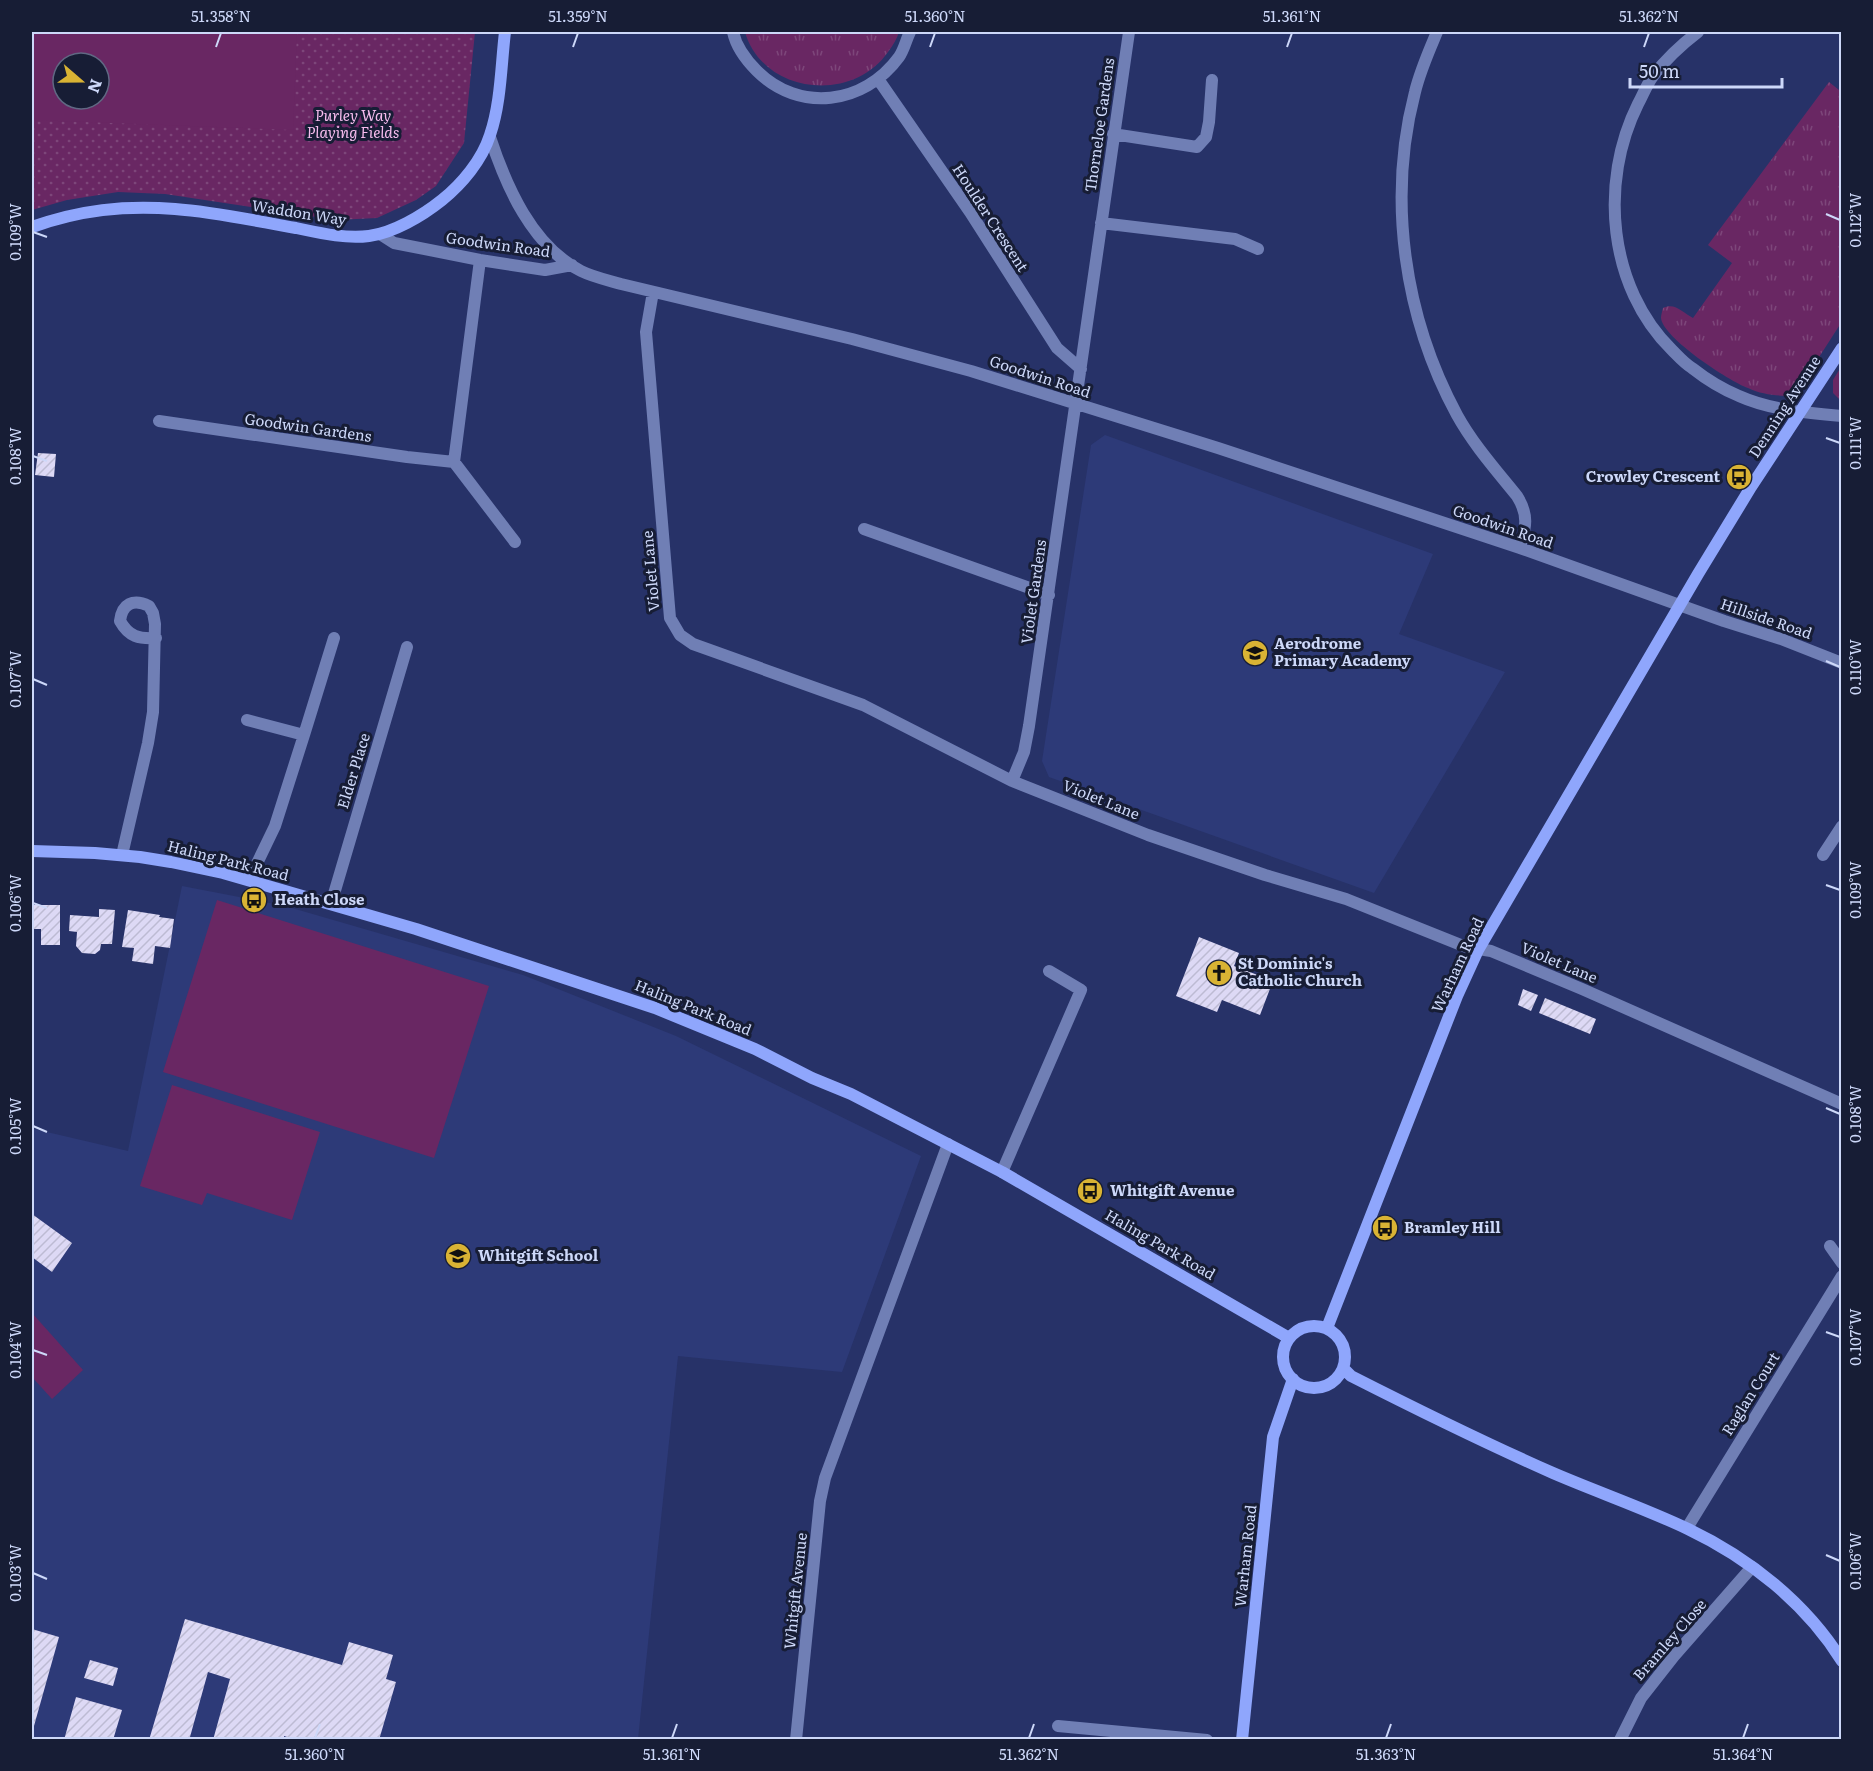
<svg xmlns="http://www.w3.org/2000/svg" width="1873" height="1771" font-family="Literata,serif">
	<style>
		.built { fill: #2d3a78 }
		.grass { fill: url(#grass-tufts) }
		.park { fill: url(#park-dots); fill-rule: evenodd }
		.pitch { fill: #692763; fill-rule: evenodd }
		.building { fill: url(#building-hatch) }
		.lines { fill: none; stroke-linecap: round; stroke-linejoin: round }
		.street { stroke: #707fb5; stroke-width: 12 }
		.secondary { stroke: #8fa6fc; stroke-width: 12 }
		.ticks { fill: none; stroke: #cdd8f9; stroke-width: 2 }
		.labels { text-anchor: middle; stroke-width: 6; stroke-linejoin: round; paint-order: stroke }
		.park-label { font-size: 15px; font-style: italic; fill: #f7bcee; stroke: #171d35 }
		.street-label { font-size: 15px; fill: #cdd8f9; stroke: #171d35 }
		.poi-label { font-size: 15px; font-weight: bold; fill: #cdd8f9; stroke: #171d35; text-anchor: start }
		.neatline { fill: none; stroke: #cdd8f9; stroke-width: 2 }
		.ticks-label { font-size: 15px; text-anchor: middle; fill: #cdd8f9 }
	</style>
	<defs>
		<pattern id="grass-tufts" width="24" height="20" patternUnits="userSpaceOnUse" patternTransform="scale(1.5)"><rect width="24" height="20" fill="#692763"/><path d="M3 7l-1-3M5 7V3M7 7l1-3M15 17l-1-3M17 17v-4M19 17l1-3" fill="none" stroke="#7d467a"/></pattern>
		<pattern id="park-dots" width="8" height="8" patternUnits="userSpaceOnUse" patternTransform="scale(1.5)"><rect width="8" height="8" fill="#692763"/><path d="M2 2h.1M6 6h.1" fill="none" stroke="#7d467a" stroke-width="1.8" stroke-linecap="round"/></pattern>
		<pattern id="building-hatch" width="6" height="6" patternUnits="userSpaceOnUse" patternTransform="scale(1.5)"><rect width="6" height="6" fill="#ddd9f5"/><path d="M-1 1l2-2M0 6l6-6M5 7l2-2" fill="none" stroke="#bdbbd3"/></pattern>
	</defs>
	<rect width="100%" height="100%" fill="#273268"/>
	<path class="built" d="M1105,435L1433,554L1399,634L1505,672L1374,893L1049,777L1042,761L1091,445Z
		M182,886L285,906L523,975L676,1036L921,1156L842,1372L678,1356L638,1739H32V1077L34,1129L128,1151Z"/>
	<path class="grass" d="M745,32H899C897,39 893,45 888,52C852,104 763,94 745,32Z
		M1829,82L1839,90L1841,86V323L1794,396C1778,396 1763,395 1748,388C1729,381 1663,338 1661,318C1661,315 1662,312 1663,308C1675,302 1683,313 1693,318L1732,263L1708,245Z
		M1841,367L1842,401H1841L1833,393V380Z"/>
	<path class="park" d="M32,32H475L464,143L436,186L416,200L377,218L336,220L165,194L118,192L67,200L32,210ZM63,63H99V99H63Z"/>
	<path class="pitch" d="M32,32H297L293,130L32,120ZM63,63H99V99H63Z
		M217,900L489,986L434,1158L163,1072Z
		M172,1085L320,1132L292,1220L207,1193L202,1205L140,1186Z
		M32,1313L83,1370L52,1399L32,1377Z"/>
	<path class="building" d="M38,453L56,454L54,477L35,475Z
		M32,905H60V945H41V929H32Z
		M99,909L115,910L112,944H101L100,950L95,954L82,953L76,946L77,932L69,931L70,915L99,917Z
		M128,910L160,915L159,917L174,919L170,948L155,946L153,964L132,961L134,948L122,947Z
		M1199,937L1239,953L1234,966L1273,981L1260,1015L1222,1000L1217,1012L1176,996Z
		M1523,989L1538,995L1531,1011L1518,1005Z
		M1545,998L1596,1019L1590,1034L1539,1013Z
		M32,1214L72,1243L52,1272L32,1257Z
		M185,1619L342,1665L349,1642L393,1655L386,1679L396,1682L379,1740H296L284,1736V1740H213L230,1679L208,1672L190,1737L197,1740H149Z
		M32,1629L59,1637L32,1733Z
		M90,1660L118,1668L113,1686L84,1678Z
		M76,1697L122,1710L113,1740H64Z"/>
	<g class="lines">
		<path class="street" d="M733,32C736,46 747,61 757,71C799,113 864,105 899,57C904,50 906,40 910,32
			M1437,32C1429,51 1420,71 1415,92C1387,199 1404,317 1457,415C1473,444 1496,470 1517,496C1529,515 1526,527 1520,548
			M1698,32C1681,45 1666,59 1653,76C1647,84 1643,95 1638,104C1599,182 1608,287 1672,350C1678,356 1684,363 1692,368C1706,379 1722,389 1739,396C1770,410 1808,413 1842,416
			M878,79L970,212L1057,348L1081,369
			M1113,134L1197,147L1206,137L1209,122L1212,80
			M490,137C506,186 532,246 581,271C593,277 607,280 621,284L852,339L971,371L1218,448L1520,548L1724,621L1781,639L1842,663
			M1101,223L1235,239L1258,249
			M380,234L394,243L480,260L545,270L572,265
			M653,292L646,332L670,618L680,635L693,644L863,705L1012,781L1148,835L1265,875L1346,899L1466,947L1491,951L1582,989L1842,1104
			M159,421L407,457L454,462L480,260
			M454,462L515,542
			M864,529L1049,595
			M247,720L304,735L275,826L249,880
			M304,735L334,638
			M1012,781L1024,752L1029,726L1129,32
			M122,855L148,743L153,712L155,624L153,613L149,606C133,598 122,604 120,621C129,637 139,639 156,638
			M1823,855L1842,826
			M331,904L407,647
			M1002,1172L1081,990L1049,971
			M1830,1246L1842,1263
			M1687,1528L1842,1276
			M1058,1726L1207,1740
			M796,1740L820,1501L825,1478L948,1144
			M1620,1740L1641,1698L1674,1656L1752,1567"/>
		<path class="secondary" d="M32,227C80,210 124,205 175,209C216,212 256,221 296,228C320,233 345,239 369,236C393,233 422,216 442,200C462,184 482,160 490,135C501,103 501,65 505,32
			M32,851L95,853L140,857L171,862L223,873L416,929L655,1008L755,1049L812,1078L851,1094L1002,1172L1289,1338
			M1283 1357a31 31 0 1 1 62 0a31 31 0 1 1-62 0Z
			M1327,1328L1457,996L1478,950L1698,574L1751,487L1842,348
			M1343,1368L1351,1376C1418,1410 1485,1443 1553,1473C1597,1492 1644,1508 1688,1529C1749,1558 1806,1603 1842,1661
			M1242,1740L1273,1437L1293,1379"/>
	</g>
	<path class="ticks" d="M216,47L221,33M573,47L578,33M930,47L935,33M1287,47L1292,33M1644,47L1649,33M1826,214L1840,220M33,232L47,237M1826,438L1840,443M33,456L47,461M1826,661L1840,667M33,679L47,685M1826,885L1840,890M33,903L47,908M1826,1108L1840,1114M33,1126L47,1132M1826,1332L1840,1337M33,1350L47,1355M1826,1555L1840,1561M33,1573L47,1579M315,1738L320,1724M672,1738L677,1724M1029,1738L1034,1724M1386,1738L1391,1724M1743,1738L1748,1724"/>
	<defs>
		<g id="bus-disc" transform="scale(1.35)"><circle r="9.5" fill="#d9b334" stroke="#171d35"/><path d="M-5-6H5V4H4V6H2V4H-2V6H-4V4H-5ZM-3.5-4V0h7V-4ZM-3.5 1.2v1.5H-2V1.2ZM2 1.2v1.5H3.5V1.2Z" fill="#111"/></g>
		<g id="school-disc" transform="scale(1.35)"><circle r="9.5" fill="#d9b334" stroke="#171d35"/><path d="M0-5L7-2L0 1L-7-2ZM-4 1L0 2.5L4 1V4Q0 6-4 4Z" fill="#111"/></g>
		<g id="church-disc" transform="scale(1.35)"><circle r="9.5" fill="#d9b334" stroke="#171d35"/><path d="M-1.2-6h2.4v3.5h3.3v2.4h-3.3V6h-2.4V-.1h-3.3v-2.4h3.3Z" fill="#111"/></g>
	</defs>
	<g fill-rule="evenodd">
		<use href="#bus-disc" x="1739" y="477"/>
		<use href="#school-disc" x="1255" y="653"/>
		<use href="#bus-disc" x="254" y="900"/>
		<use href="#church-disc" x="1219" y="973"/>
		<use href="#bus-disc" x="1090" y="1191"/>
		<use href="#bus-disc" x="1385" y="1228"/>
		<use href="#school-disc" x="458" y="1256"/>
	</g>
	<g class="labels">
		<g class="park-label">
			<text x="353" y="121">Purley Way<tspan x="353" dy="17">Playing Fields</tspan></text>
		</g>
		<g class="street-label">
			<text transform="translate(1100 125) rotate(-82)" y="5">Thorneloe Gardens</text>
			<text transform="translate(299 213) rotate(9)" y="5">Waddon Way</text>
			<text transform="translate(990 218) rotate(57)" y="5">Houlder Crescent</text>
			<text transform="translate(498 245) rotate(8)" y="5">Goodwin Road</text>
			<text transform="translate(1040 377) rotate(18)" y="5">Goodwin Road</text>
			<text transform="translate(1785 407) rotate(-57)" y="5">Denning Avenue</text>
			<text transform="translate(308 428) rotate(8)" y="5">Goodwin Gardens</text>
			<text transform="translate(1503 527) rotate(19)" y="5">Goodwin Road</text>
			<text transform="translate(651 571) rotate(-95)" y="5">Violet Lane</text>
			<text transform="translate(1034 592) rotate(-82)" y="5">Violet Gardens</text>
			<text transform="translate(1766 619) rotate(19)" y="5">Hillside Road</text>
			<text transform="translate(354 771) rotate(-73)" y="5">Elder Place</text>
			<text transform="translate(1101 800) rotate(22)" y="5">Violet Lane</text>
			<text transform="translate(228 861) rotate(14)" y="5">Haling Park Road</text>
			<text transform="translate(1559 963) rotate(23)" y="5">Violet Lane</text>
			<text transform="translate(1458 965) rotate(-65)" y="5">Warham Road</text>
			<text transform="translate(693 1008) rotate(22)" y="5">Haling Park Road</text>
			<text transform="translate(1160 1245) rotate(30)" y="5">Haling Park Road</text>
			<text transform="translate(1751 1394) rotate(-58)" y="5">Raglan Court</text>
			<text transform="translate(1246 1556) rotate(-84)" y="5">Warham Road</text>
			<text transform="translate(796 1591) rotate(-84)" y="5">Whitgift Avenue</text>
			<text transform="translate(1670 1640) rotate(-49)" y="5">Bramley Close</text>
		</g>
		<g class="poi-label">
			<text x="1720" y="482" text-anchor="end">Crowley Crescent</text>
			<text x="1274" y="649">Aerodrome<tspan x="1274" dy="17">Primary Academy</tspan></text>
			<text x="274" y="905">Heath Close</text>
			<text x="1238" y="969">St Dominic's<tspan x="1238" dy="17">Catholic Church</tspan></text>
			<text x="1110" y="1196">Whitgift Avenue</text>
			<text x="1404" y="1233">Bramley Hill</text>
			<text x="478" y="1261">Whitgift School</text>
		</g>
	</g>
	<rect width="1873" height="1771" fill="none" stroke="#171d35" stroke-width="66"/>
	<g transform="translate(81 81) rotate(110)"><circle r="28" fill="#171d35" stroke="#606883" stroke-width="1.5"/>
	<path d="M0-4.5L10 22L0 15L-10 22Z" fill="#d9b334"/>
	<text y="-9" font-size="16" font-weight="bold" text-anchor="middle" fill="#cdd8f9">N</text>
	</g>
	<path d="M1630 78v9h152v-9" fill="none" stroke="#cdd8f9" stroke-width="3"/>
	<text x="1639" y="78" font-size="18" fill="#cdd8f9" stroke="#171d35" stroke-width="4.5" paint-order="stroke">50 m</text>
	<rect x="33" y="33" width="1807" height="1705" class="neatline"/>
	<g class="ticks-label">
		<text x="221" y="22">51.358°N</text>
		<text x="578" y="22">51.359°N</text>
		<text x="935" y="22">51.360°N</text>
		<text x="1292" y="22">51.361°N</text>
		<text x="1649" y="22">51.362°N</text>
		<text transform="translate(1856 220) rotate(-90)" y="5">0.112°W</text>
		<text transform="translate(16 232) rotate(-90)" y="5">0.109°W</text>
		<text transform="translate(1856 443) rotate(-90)" y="5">0.111°W</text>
		<text transform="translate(16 456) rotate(-90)" y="5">0.108°W</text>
		<text transform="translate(1856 667) rotate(-90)" y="5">0.110°W</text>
		<text transform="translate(16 679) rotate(-90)" y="5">0.107°W</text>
		<text transform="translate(1856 890) rotate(-90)" y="5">0.109°W</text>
		<text transform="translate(16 903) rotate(-90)" y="5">0.106°W</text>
		<text transform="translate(1856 1114) rotate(-90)" y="5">0.108°W</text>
		<text transform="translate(16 1126) rotate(-90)" y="5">0.105°W</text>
		<text transform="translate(1856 1337) rotate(-90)" y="5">0.107°W</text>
		<text transform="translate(16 1350) rotate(-90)" y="5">0.104°W</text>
		<text transform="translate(1856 1561) rotate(-90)" y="5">0.106°W</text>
		<text transform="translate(16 1573) rotate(-90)" y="5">0.103°W</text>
		<text x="315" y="1760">51.360°N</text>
		<text x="672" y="1760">51.361°N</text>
		<text x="1029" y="1760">51.362°N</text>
		<text x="1386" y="1760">51.363°N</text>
		<text x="1743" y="1760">51.364°N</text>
	</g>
</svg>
